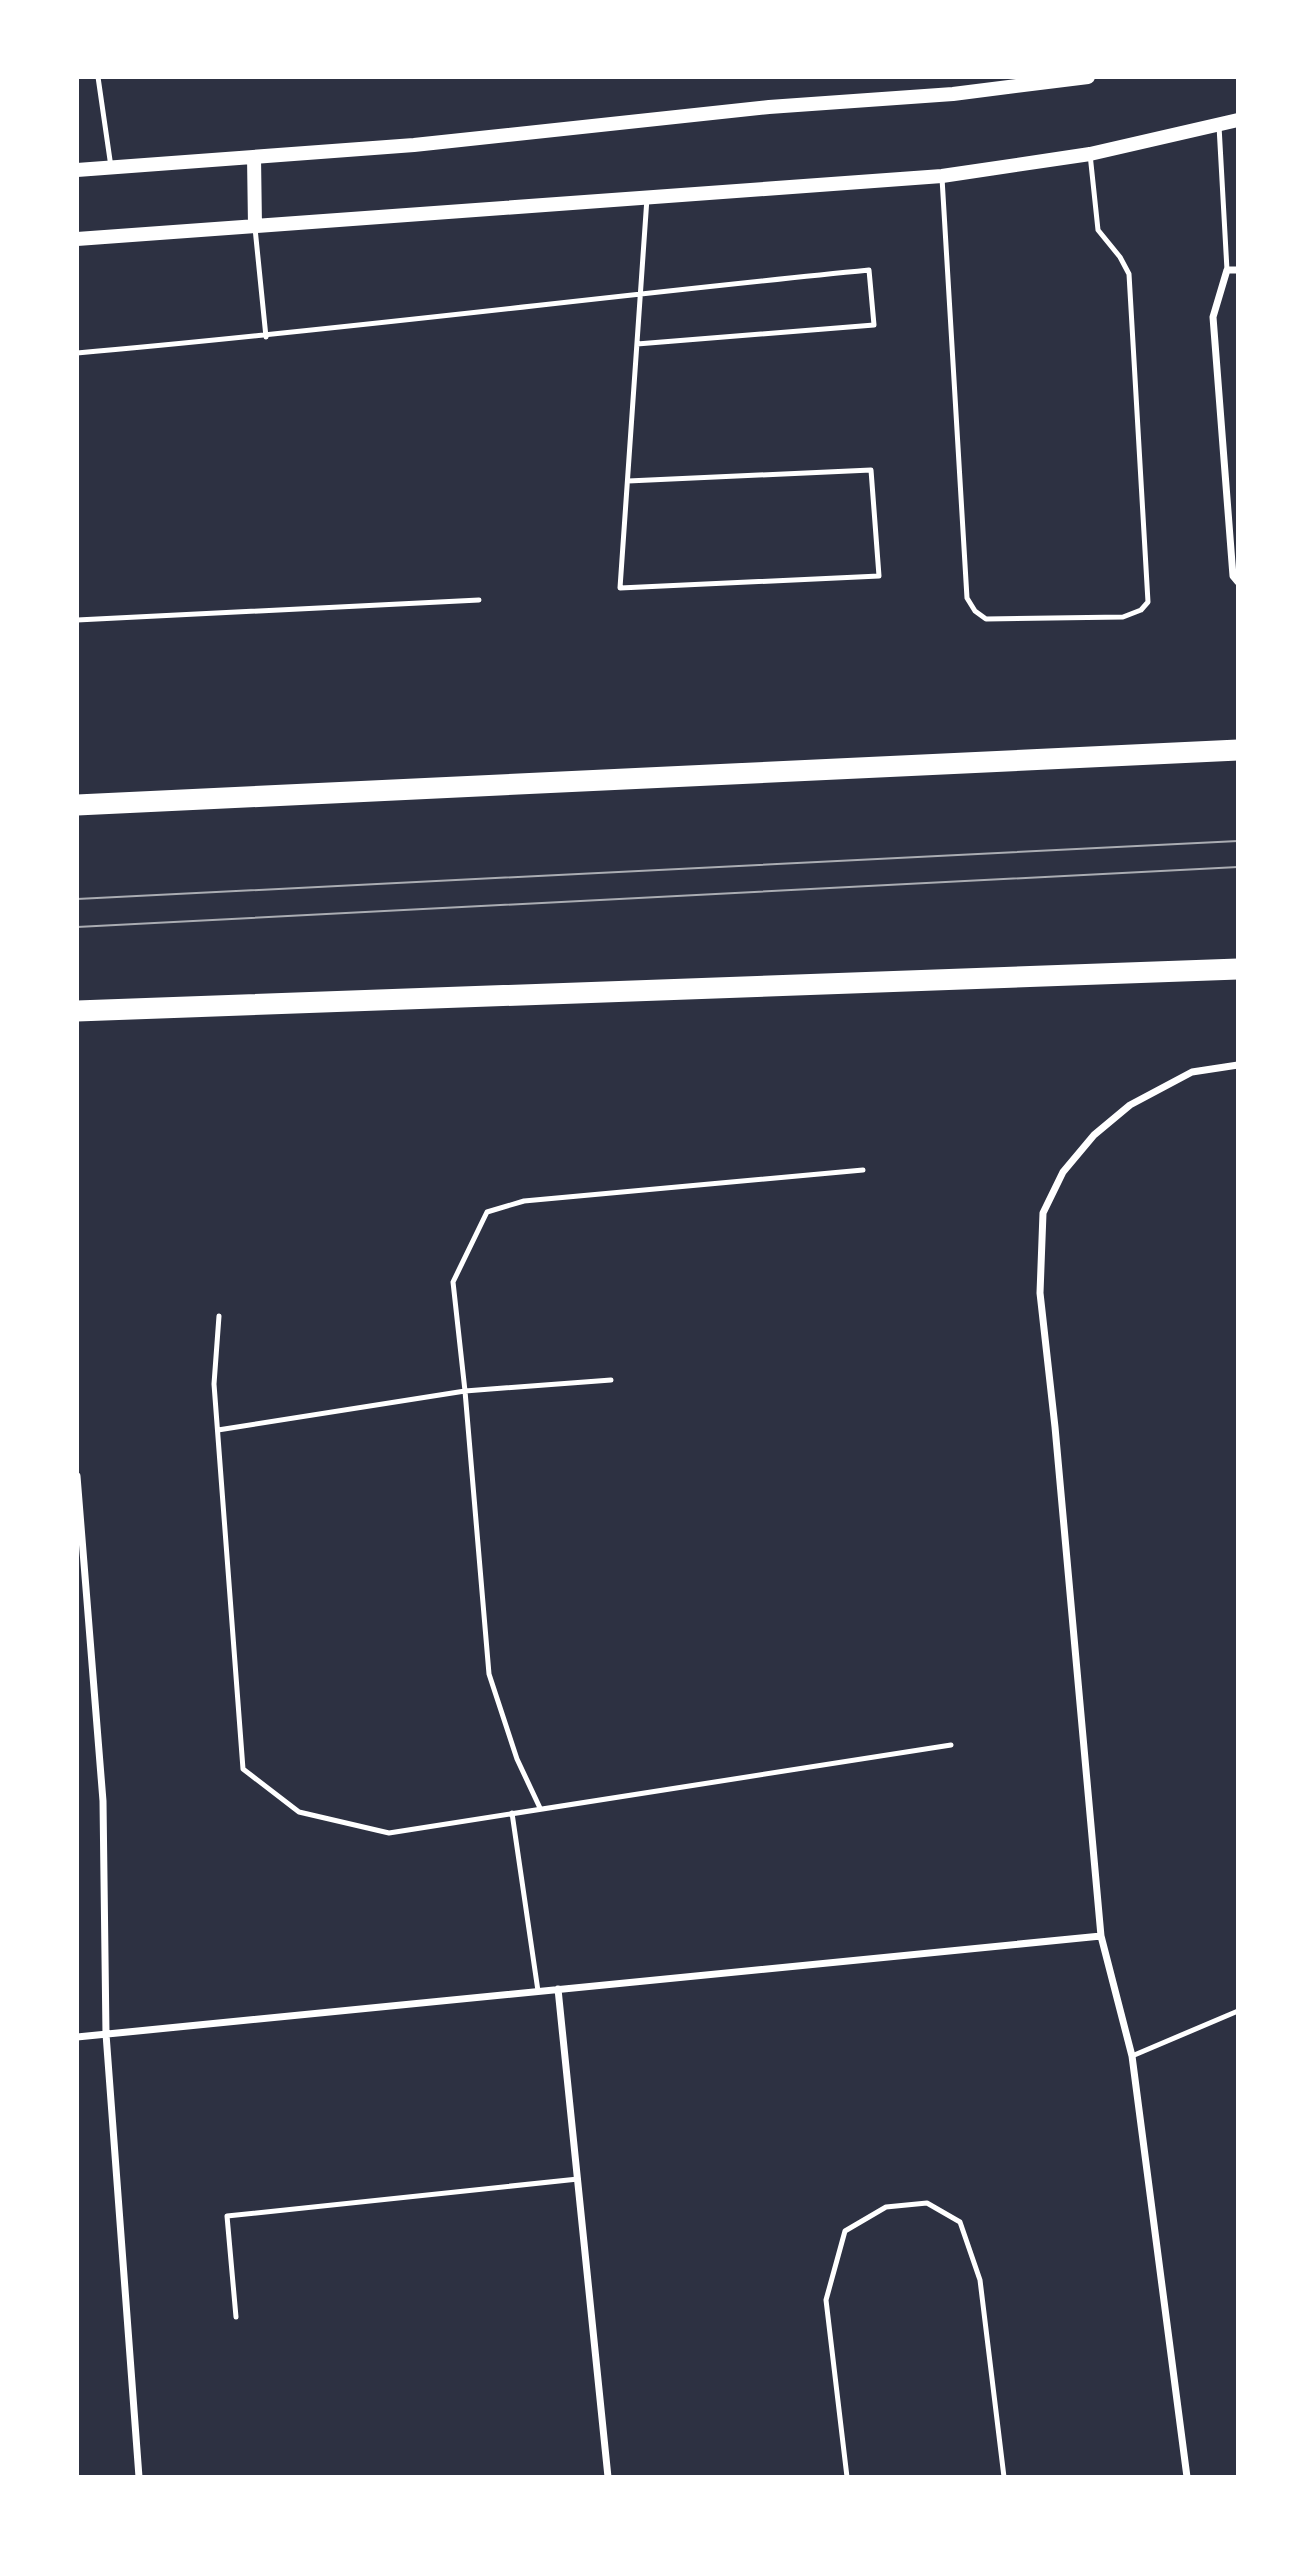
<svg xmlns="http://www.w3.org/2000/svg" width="1315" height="2554" font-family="'Fira Sans Condensed',sans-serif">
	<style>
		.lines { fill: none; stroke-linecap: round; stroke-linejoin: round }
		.service { stroke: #fff; stroke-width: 5 }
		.minor { stroke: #fff; stroke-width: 7 }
		.secondary { stroke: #fff; stroke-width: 14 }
		.motorway { stroke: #fff; stroke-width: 21 }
		.tram { stroke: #abadb3; stroke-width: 2 }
	</style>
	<rect width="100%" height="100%" fill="#2d3142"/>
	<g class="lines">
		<path class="service" d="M98,77L111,167
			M1219,126L1227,270
			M942,178L967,598L975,611L986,619L1123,617L1141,610L1148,602L1129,274L1120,257L1098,230L1090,154
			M255,228L266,337
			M77,353C342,330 605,296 869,270L874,325L637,344
			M628,481L871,470L879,576L620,588L647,198
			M77,620L479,600
			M219,1316L214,1384L243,1769L299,1812L389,1833L951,1745
			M611,1380L465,1391L453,1282L487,1212L524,1201L863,1170
			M218,1430L465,1391L489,1674L517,1759L540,1808
			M512,1813L538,1991
			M1132,2056L1238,2011
			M236,2317L227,2216L578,2179
			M847,2477L826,2300L845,2231L886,2207L927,2203L960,2222L980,2280L1004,2477"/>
		<path class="minor" d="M1238,270H1227L1213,317L1233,576L1238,582
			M77,1476L103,1801L106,2034L139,2477
			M558,1989L608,2477
			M77,2037L1101,1936
			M1187,2477L1132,2056L1101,1936L1055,1427L1040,1293L1043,1213L1063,1172L1094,1135L1130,1105L1192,1072L1238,1065"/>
		<path class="secondary" d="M254,157L255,226
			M77,170L414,145L769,107L953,94L1088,77
			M77,239L942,176L1090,154L1238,120"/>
		<path class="motorway" d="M77,805L1238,750
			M77,1011L1238,969"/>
		<path class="tram" d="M77,899L1238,841
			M77,927L1238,867"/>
	</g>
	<rect width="1315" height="2554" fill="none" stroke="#ffffff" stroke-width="158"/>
</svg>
